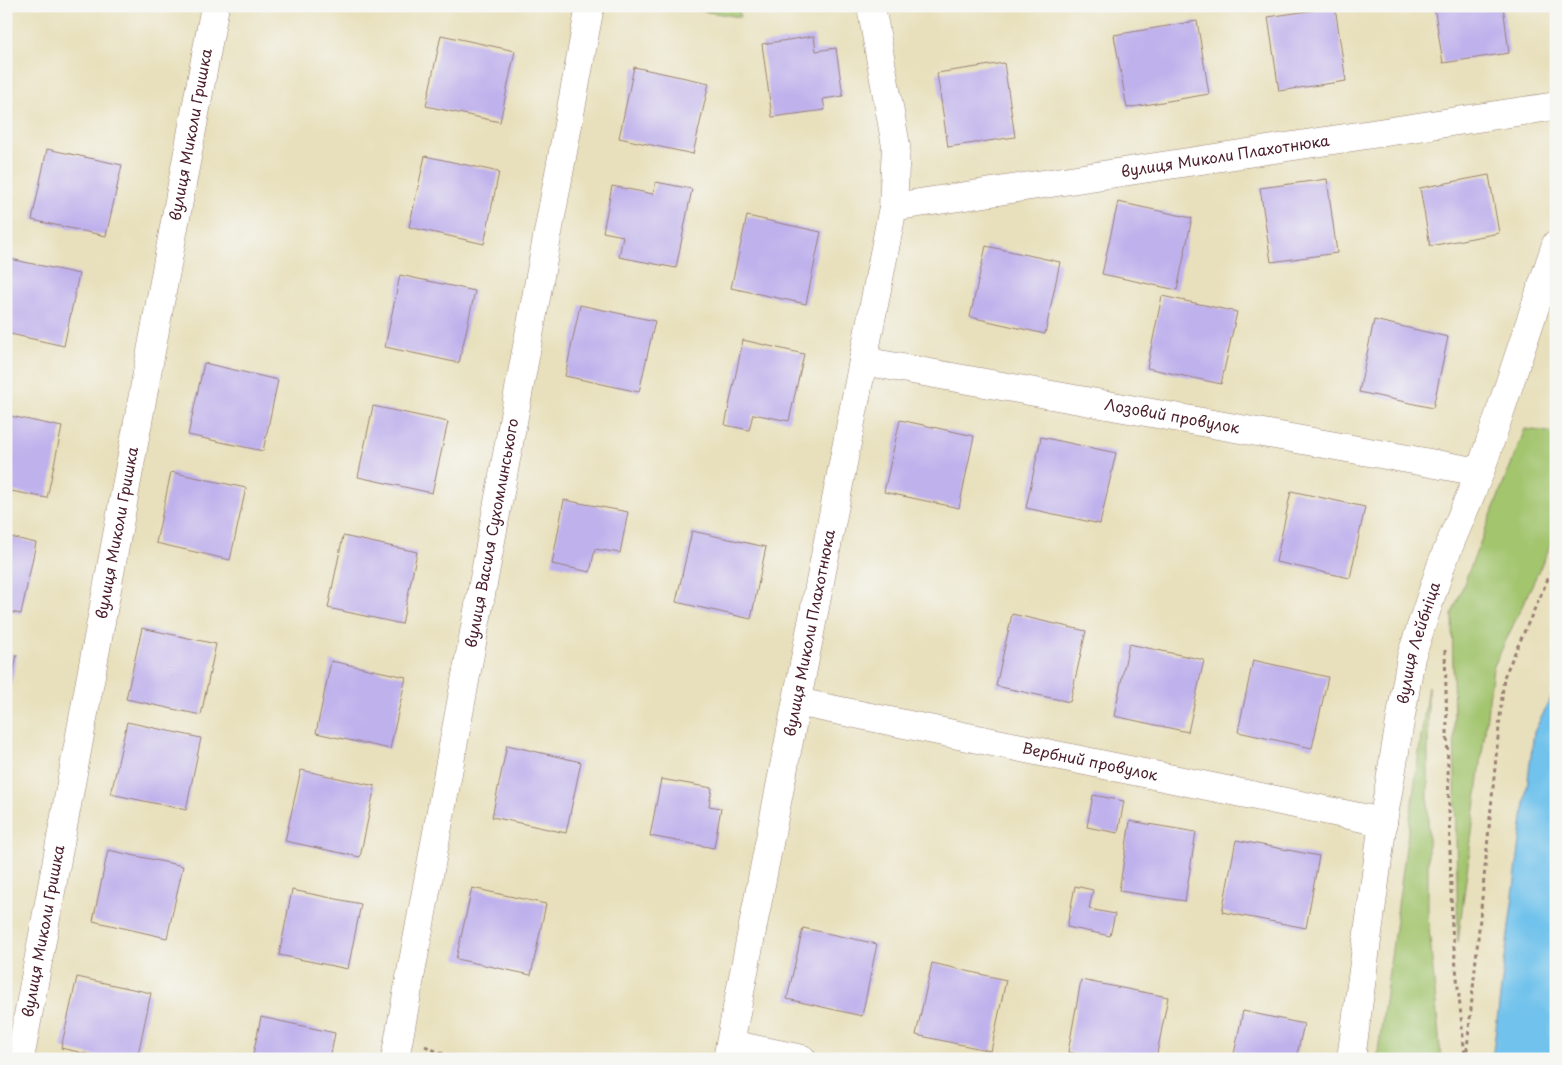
<svg xmlns="http://www.w3.org/2000/svg" width="1562" height="1065" font-family="'Playpen Sans',sans-serif">
	<style>
		.green { fill: #a3c56e; stroke: #76724c }
		.water { fill: #71c2ec; stroke: #5e708c }
		.building { fill: #bfb1ec }
		.lines { fill: none; stroke-linecap: round; stroke-linejoin: round }
		.minor-casing { stroke: #998074; stroke-width: 29 }
		.path { stroke: #998074; stroke-width: 3; stroke-dasharray: 4 4; stroke-linecap: butt }
		.minor { stroke: #fff; stroke-width: 28 }
		.labels { text-anchor: middle; stroke-width: 4; stroke-linejoin: round; paint-order: stroke }
		.street-label { font-size: 15px; fill: #4a1f2b; stroke: #f6f6f2 }
	</style>
	<rect width="100%" height="100%" fill="#f6f6f2"/>
	<filter id="ink" filterUnits="userSpaceOnUse"><feTurbulence type="fractalNoise" baseFrequency=".02" numOctaves="2"/><feDisplacementMap in="SourceGraphic" scale="10" xChannelSelector="R" yChannelSelector="G"/><feConvolveMatrix kernelMatrix="1 2 1 2 8 2 1 2 1" color-interpolation-filters="sRGB"/></filter>
	<filter id="wash" filterUnits="userSpaceOnUse"><feTurbulence type="fractalNoise" baseFrequency=".0096" numOctaves="4" result="noise"/><feDisplacementMap in="SourceGraphic" scale="20" xChannelSelector="R" yChannelSelector="G"/><feGaussianBlur stdDeviation="1.12" result="paint"/><feColorMatrix in="noise" values="0 0 0 0 0 0 0 0 0 0 0 0 0 0 0 0 0 1.4 0 .05"/><feComposite in="paint" operator="in"/></filter>
	<g filter="url(#wash)">
		<rect width="100%" height="100%" fill="#e8e0bc"/>
		<path class="green" d="M672,6H739L740,17Z
			M1525,429L1556,433V534L1493,668L1458,942L1452,614Z
			M1428,686V916L1441,1059H1377Z"/>
		<path class="water" d="M1556,688V1059H1492L1534,732Z"/>
		<g id="blocks">
			<path class="building" d="M1434,6H1503L1509,53L1443,63Z
				M1335,7L1346,81L1279,91L1268,17Z
				M1197,21L1209,94L1127,108L1114,35Z
				M441,35L515,51L500,122L426,106Z
				M814,36L816,51L836,48L843,96L823,99L825,110L772,117L762,44Z
				M1004,63L1015,137L948,147L937,73Z
				M634,67L709,83L693,154L619,138Z
				M47,149L122,165L106,236L32,220Z
				M425,156L499,172L484,244L409,227Z
				M1489,175L1499,233L1430,246L1420,188Z
				M1327,179L1337,253L1271,262L1260,188Z
				M656,182L692,189L676,268L619,257L623,236L603,232L612,186L653,194Z
				M1118,202L1192,218L1177,290L1102,274Z
				M747,216L821,232L806,304L731,288Z
				M986,246L1060,262L1045,334L970,317Z
				M6,258L79,274L64,346L6,333Z
				M400,275L475,291L459,363L385,347Z
				M1162,296L1237,312L1221,384L1147,368Z
				M580,305L655,321L639,392L565,376Z
				M1374,320L1448,337L1433,408L1359,392Z
				M743,340L804,354L789,421L753,414L749,430L725,425Z
				M204,363L278,380L263,451L188,435Z
				M373,406L448,422L432,493L358,477Z
				M6,415L62,427L47,498L6,490Z
				M900,420L974,436L959,508L884,492Z
				M1041,437L1116,453L1100,524L1026,508Z
				M171,472L246,488L230,560L156,543Z
				M1291,491L1365,507L1350,578L1276,562Z
				M564,500L628,512L620,553L595,549L590,572L552,564Z
				M692,531L766,547L751,619L676,602Z
				M6,536L36,543L21,614L6,611Z
				M343,536L417,552L402,624L328,608Z
				M1012,614L1086,631L1070,702L996,686Z
				M142,628L216,644L201,715L126,699Z
				M1129,644L1204,660L1188,732L1114,716Z
				M6,653L17,655L7,703H6Z
				M1253,660L1328,677L1312,748L1238,732Z
				M331,661L406,677L390,749L316,733Z
				M127,722L201,738L186,810L111,794Z
				M507,745L581,762L566,833L492,817Z
				M301,770L375,786L360,857L285,841Z
				M661,779L712,788L709,806L721,808L714,848L650,836Z
				M1093,795L1124,801L1118,833L1087,827Z
				M1130,821L1196,832L1185,901L1119,891Z
				M1236,840L1319,856L1306,928L1222,912Z
				M108,850L183,866L167,938L93,921Z
				M1075,886L1093,890L1089,909L1115,914L1110,936L1067,927Z
				M472,888L546,904L531,975L456,959Z
				M292,890L361,904L348,969L279,955Z
				M803,928L877,944L862,1016L787,999Z
				M932,963L1006,980L991,1051L916,1035Z
				M77,977L151,993L137,1059H109L61,1048Z
				M1081,980L1168,997L1156,1059H1103L1068,1052Z
				M1243,1011L1304,1024L1296,1059H1233Z
				M261,1017L335,1033L330,1059H252Z"/>
		</g>
	</g>
	<g filter="url(#ink)">
		<use href="#blocks" fill-opacity="0" stroke="#998074" stroke-width="1"/>
		<g class="lines">
			<g class="minor-casing">
				<g id="minor">
					<path d="M871,6L896,146L893,207"/>
					<path id="s1" d="M863,361L1480,472"/>
					<path id="s2" d="M797,702L1383,822"/>
					<path d="M730,1044L802,1059"/>
					<path id="s3" d="M20,1059L215,6"/>
					<path id="s4" d="M395,1059L590,6"/>
					<path id="s5" d="M727,1059L893,207L1556,106"/>
					<path id="s6" d="M1351,1059L1383,822L1411,657L1442,563L1480,472L1556,244"/>
				</g>
			</g>
			<path class="path" d="M1445,650L1452,928L1465,1056
				M425,1046L440,1053L465,1059
				M1466,1059L1504,677L1556,561"/>
			<use href="#minor" class="minor"/>
		</g>
	</g>
	<g class="labels">
		<g class="street-label">
			<text dy="5" stroke="none"><textPath href="#s3" startOffset="940">вулиця Миколи Гришка</textPath></text>
			<text dy="5" stroke="none"><textPath href="#s5" startOffset="1204">вулиця Миколи Плахотнюка</textPath></text>
			<text dy="5" stroke="none"><textPath href="#s1" startOffset="314">Лозовий провулок</textPath></text>
			<text dy="5" stroke="none"><textPath href="#s3" startOffset="535">вулиця Миколи Гришка</textPath></text>
			<text dy="5" stroke="none"><textPath href="#s4" startOffset="535">вулиця Василя Сухомлинського</textPath></text>
			<text dy="5" stroke="none"><textPath href="#s5" startOffset="434">вулиця Миколи Плахотнюка</textPath></text>
			<text dy="5" stroke="none"><textPath href="#s6" startOffset="422">вулиця Лейбніца</textPath></text>
			<text dy="5" stroke="none"><textPath href="#s2" startOffset="299">Вербний провулок</textPath></text>
			<text dy="5" stroke="none"><textPath href="#s3" startOffset="130">вулиця Миколи Гришка</textPath></text>
		</g>
	</g>
	<rect width="1562" height="1065" fill="none" stroke="#f6f6f2" stroke-width="25"/>
</svg>
